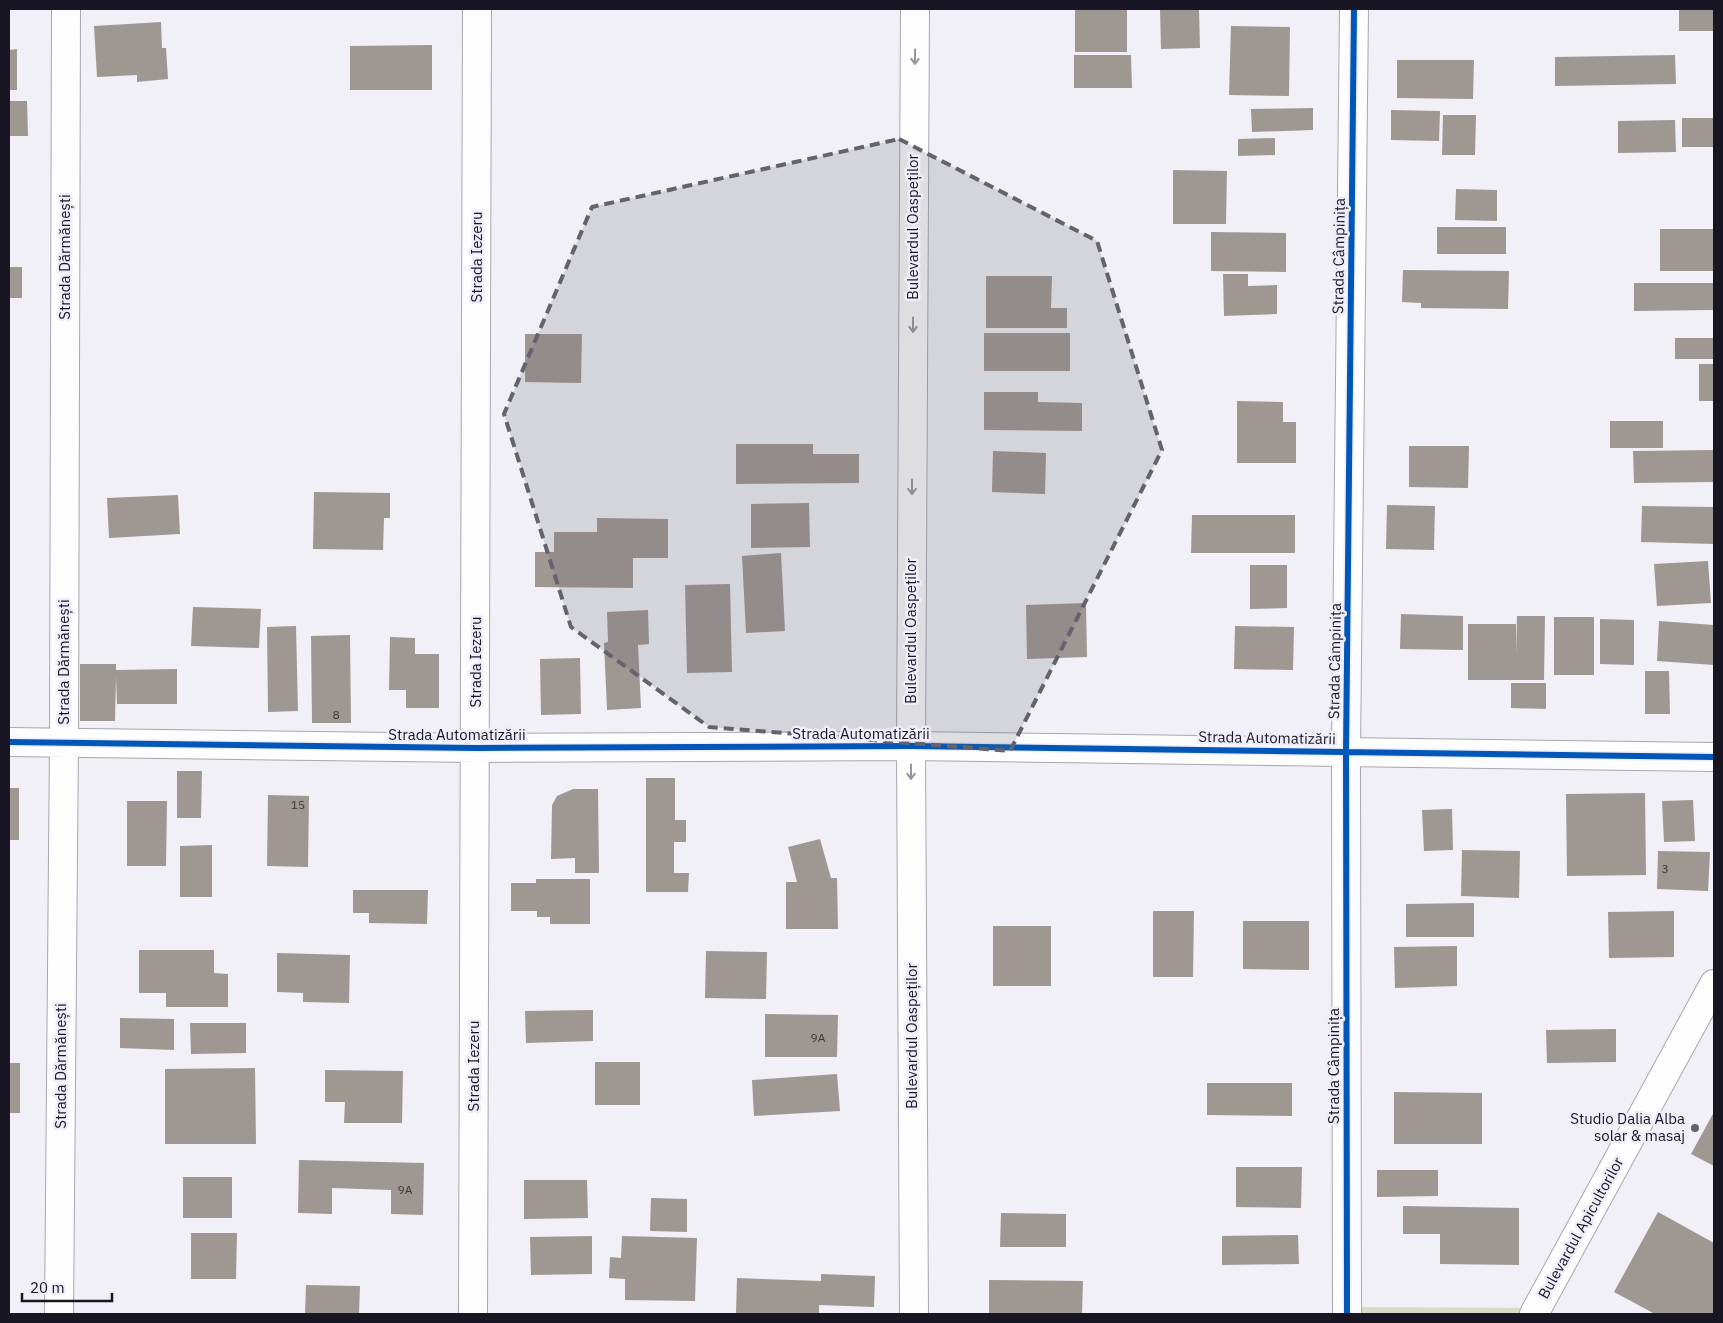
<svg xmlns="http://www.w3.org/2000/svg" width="1723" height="1323" font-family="'IBM Plex Sans',sans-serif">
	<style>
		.green { fill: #d6dbc6 }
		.building { fill: #9f9792 }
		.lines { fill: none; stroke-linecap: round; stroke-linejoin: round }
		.minor-casing { stroke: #a8a6b0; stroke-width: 30 }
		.minor { stroke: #fdfdfe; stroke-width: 28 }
		.cycleway-casing { stroke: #efedfa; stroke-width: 9 }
		.cycleway { stroke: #0057b8; stroke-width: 6 }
		.oneway { stroke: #96959b }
		.marked { fill: #64626d; fill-opacity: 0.2; stroke: #64626d; stroke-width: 4; stroke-dasharray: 10 6; stroke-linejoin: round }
		.poi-dot { fill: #64626d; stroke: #efedfa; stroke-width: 2 }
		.labels { text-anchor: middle; stroke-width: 5; stroke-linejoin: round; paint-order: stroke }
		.number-label { font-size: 12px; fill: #3a363e }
		.street-label { font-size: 15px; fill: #181622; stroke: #efedfa }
		.poi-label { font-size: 15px; fill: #181622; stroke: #efedfa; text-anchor: end }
	</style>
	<rect width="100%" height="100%" fill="#f1f0f7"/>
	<path class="green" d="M1360,1307L1529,1308L1525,1314H1360Z"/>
	<path class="building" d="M1075,9H1127V52H1075Z
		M1160,9H1199L1200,48L1161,49Z
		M1679,9H1714V31H1679Z
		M161,22L162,48H166L168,79L137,82V75L97,77L94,26Z
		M1231,26L1290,27L1289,96L1229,95Z
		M432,45V90H350V46Z
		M17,49V90H9V50Z
		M1074,55H1131L1132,88H1074Z
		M1675,55L1676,84L1555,86V57Z
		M1397,60H1474L1473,99L1397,98Z
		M9,101H27L28,136H9Z
		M1313,108V130L1252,132L1251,109Z
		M1391,110L1440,111L1439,141L1391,140Z
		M1443,115H1476L1475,155H1442Z
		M1682,118H1714V147H1682Z
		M1675,120L1676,152L1618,153V121Z
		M1275,138V155L1238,156V139Z
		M1173,170L1227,171L1226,224H1173Z
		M1456,189L1497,190V221L1455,220Z
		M1437,227H1506V254H1437Z
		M1660,229H1714V271H1660Z
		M1211,232L1286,233V272L1211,271Z
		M9,267H22V298H9Z
		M1403,270L1509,271L1508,309L1421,308V303L1402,302Z
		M1223,274H1248V286L1277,285V314L1224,316Z
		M986,276H1052L1051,308H1067V328H986Z
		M1634,283H1714V310L1634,311Z
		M984,333H1070V371H984Z
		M525,334H582L581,383L525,382Z
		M1675,338H1714V359H1675Z
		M1699,364H1714V401H1699Z
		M984,392H1038V402L1082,403V431L984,430Z
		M1237,401L1283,402V422H1296V463H1237Z
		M1610,421H1663V448H1610Z
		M736,444H813V454H859V483L736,484Z
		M1409,446H1469L1468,488L1409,487Z
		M1714,450V482L1634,483L1633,451Z
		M993,451L1046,453L1045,494L992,492Z
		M314,492L390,493V518H384L383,550L313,549Z
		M178,495L180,534L109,538L107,498Z
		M809,503L810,547L751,548V504Z
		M1387,505L1435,506L1434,550L1386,549Z
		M1642,506L1714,507V544L1641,542Z
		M1192,515H1295V553H1191Z
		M597,518L668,519V558H633V588L535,587V552H554V532H597Z
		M781,553L785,631L746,633L742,556Z
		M1708,561L1711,603L1657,606L1654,564Z
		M1250,565H1287V608L1250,609Z
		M730,584L732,672L687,673L685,585Z
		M1086,603L1087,657L1027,659L1026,605Z
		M193,607L261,609L259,648L191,646Z
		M648,610L649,644L638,645L641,708L607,710L604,643L608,642L607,612Z
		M1401,614L1463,616V650L1400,649Z
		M1517,616H1545L1544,680H1468V624H1516V655Z
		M1554,617H1594V675H1554Z
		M1600,619L1634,620V665L1600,664Z
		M1659,621L1714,625V665L1657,661Z
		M296,626L298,711L268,712L267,627Z
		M1235,626L1294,627L1293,670L1234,669Z
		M350,635L351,723H312L311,636Z
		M390,637L415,638V654H439V708H406V690H389Z
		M580,658L581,714L541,715L540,659Z
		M80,664H116V670L177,669V704H117L116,677L115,721H80Z
		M1645,671H1669L1670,714H1645Z
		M1511,683H1546V709L1511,708Z
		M177,771H202L201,818H177Z
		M646,778H675V820H686V842H674V873H689L688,892H646Z
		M9,788H19V840H9Z
		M573,789H598L599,873H575V858L551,859L552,805L557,796Z
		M1645,793L1646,875L1567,876L1566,794Z
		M268,795L309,796L308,867L267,866Z
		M1693,800L1695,841L1664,842L1662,801Z
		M127,801H167L166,866H127Z
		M1452,809L1453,850L1424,851L1422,810Z
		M820,839L831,878H837L838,929H786V882H797L788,847Z
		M212,845V897H180V846Z
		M1462,850L1520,851L1519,898L1461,896Z
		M1658,851L1710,852L1708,891L1657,889Z
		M536,879H590V924H550V917H537V911H511V883H536Z
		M353,890H428L427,924L369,923V913H353Z
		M1474,903V937H1406V904Z
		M1153,911H1194L1193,977H1153Z
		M1674,911V957L1609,958L1608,912Z
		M1243,921H1309V970L1243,969Z
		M993,926H1051V986H993Z
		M1457,946V986L1395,988L1394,947Z
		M139,950H214V973L228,974V1007H166V993H139Z
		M706,951L767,952L766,999L705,998Z
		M277,953L350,955L349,1003L303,1002V993L277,992Z
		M593,1010V1041L526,1043L525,1011Z
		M765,1014L838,1015L837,1057H765Z
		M120,1018L174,1019V1050L120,1048Z
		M190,1023H246V1053L191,1054Z
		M1616,1029V1062L1547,1063L1546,1030Z
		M595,1062H640V1105H595Z
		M9,1063H20V1113H9Z
		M255,1068L256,1144H165V1069Z
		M325,1070L403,1071L402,1123H344L345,1102H325Z
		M837,1074L840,1111L754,1116L752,1080Z
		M1207,1083H1292V1116L1207,1115Z
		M1394,1092L1482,1093V1144H1394Z
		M1714,1112V1166L1691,1154Z
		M299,1160L424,1163L423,1215L391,1214V1190L332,1188V1214L298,1213Z
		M1236,1167H1302L1301,1208L1236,1207Z
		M1377,1170H1438V1196L1377,1197Z
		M183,1177H232V1218H183Z
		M524,1180H587L588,1218L524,1219Z
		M651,1198L687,1199V1232L650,1231Z
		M1403,1206L1519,1208V1265L1440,1264V1234H1403Z
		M1658,1212L1714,1243V1314H1655L1614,1292Z
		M1001,1213L1066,1214V1247H1000Z
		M191,1233H237L236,1279H191Z
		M1298,1235L1299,1264L1222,1265V1236Z
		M592,1236V1274L531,1275L530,1237Z
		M622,1236L697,1238L695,1301L625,1300V1279L609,1278L610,1257L621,1258Z
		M821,1274L875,1276L874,1307L819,1305V1314H736L737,1278L821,1281Z
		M989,1280L1083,1281L1082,1314H989Z
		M306,1285L360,1286L359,1314H305Z"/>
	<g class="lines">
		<g class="minor-casing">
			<path id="minor" d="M9,742L476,748L911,746L1714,757
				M59,1314L64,741L66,9
				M473,1314L477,9
				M914,1314L911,746L915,9
				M1347,1314L1346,751L1354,9
				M1534,1314L1714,984"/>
		</g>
		<use href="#minor" class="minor"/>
		<g class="cycleway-casing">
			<path id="cycleway" d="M9,742L476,748L911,746L1714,757
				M1347,1314L1346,751L1354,9"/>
		</g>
		<use href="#cycleway" class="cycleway"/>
	</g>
	<defs><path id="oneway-shaft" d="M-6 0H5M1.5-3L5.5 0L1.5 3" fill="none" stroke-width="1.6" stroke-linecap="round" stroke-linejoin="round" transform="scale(1.25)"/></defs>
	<g class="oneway">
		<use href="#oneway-shaft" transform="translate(915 57) rotate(91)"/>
		<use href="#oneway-shaft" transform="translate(913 325) rotate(90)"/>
		<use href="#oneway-shaft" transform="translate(912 487) rotate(90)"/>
		<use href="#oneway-shaft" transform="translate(911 772) rotate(90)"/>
	</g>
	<path class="marked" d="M899,139L1097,241L1162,450L1010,751L709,727L571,627L504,414L592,207Z"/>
	<circle class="poi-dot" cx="1695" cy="1128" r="5"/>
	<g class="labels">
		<g class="number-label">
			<text x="336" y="719">8</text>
			<text x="298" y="809">15</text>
			<text x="1665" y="873">3</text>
			<text x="818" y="1042">9A</text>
			<text x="405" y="1194">9A</text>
		</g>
		<g class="street-label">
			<text transform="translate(913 227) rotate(-90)" y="5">Bulevardul Oaspeților</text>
			<text transform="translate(1339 256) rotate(-89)" y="5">Strada Câmpinița</text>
			<text transform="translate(65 257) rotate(-90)" y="5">Strada Dărmănești</text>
			<text transform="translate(477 257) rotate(-90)" y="5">Strada Iezeru</text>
			<text transform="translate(911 631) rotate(-90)" y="5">Bulevardul Oaspeților</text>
			<text transform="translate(1335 661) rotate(-89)" y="5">Strada Câmpinița</text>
			<text transform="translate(64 662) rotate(-90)" y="5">Strada Dărmănești</text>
			<text transform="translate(476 662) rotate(-90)" y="5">Strada Iezeru</text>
			<text x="861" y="739">Strada Automatizării</text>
			<text x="457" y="740">Strada Automatizării</text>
			<text transform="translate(1267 738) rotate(1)" y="5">Strada Automatizării</text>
			<text transform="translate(912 1036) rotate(-90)" y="5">Bulevardul Oaspeților</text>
			<text transform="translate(61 1066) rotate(-90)" y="5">Strada Dărmănești</text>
			<text transform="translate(474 1066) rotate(-90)" y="5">Strada Iezeru</text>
			<text transform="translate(1334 1066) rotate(-90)" y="5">Strada Câmpinița</text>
			<text transform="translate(1581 1228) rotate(-61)" y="5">Bulevardul Apicultorilor</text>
		</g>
		<g class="poi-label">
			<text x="1685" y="1124">Studio Dalia Alba<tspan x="1685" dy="17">solar &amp; masaj</tspan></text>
		</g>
	</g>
	<rect width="1723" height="1323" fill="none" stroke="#181622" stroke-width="20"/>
	<path d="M22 1293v8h90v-8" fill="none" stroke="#181622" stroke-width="2.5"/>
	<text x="30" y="1293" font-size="15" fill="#181622" stroke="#efedfa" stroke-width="4" paint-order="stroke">20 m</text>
</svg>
